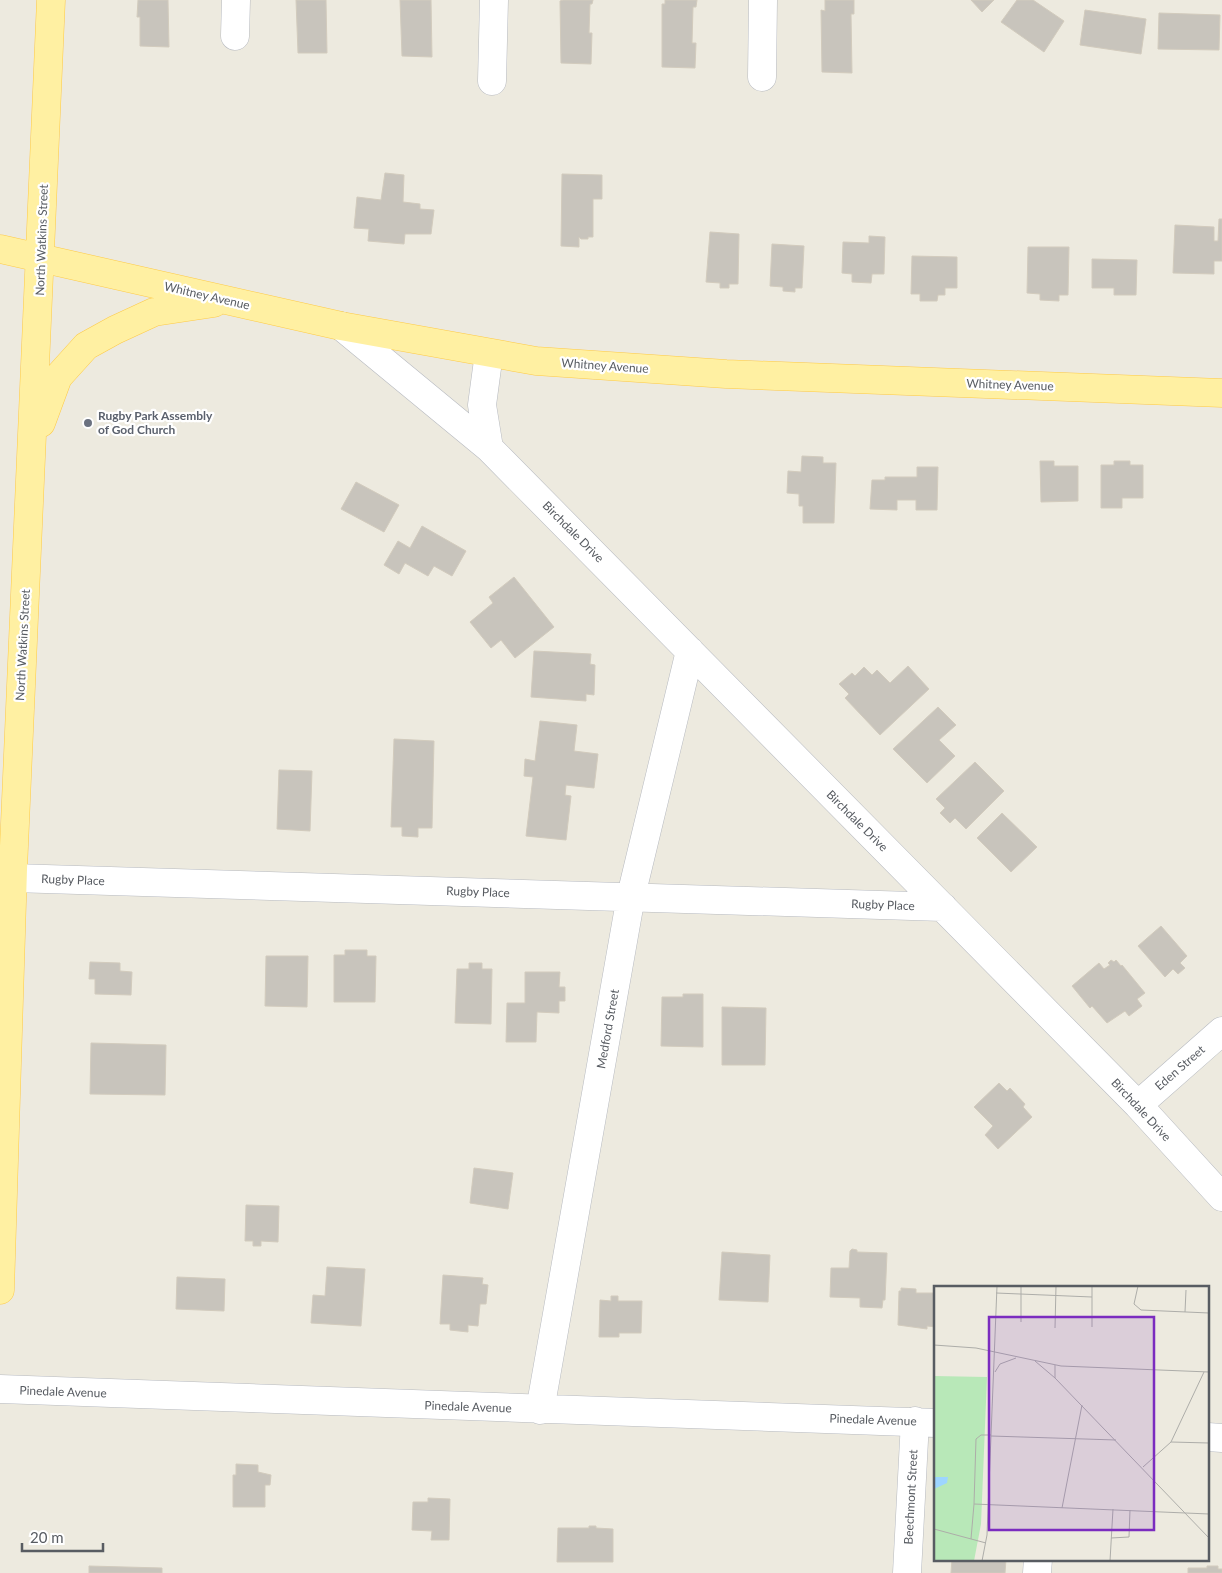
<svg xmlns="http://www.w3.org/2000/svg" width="1222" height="1573" font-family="Lato,sans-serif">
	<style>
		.building { fill: #c8c4bc; stroke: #d2cbbd }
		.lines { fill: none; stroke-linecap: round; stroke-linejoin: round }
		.minor-casing { stroke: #b7bac0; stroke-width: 29 }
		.major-casing { stroke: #feca47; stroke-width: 29 }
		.minor { stroke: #fff; stroke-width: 28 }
		.major { stroke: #fff0a2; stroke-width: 28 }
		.worship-dot { fill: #6b7280; stroke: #fff; stroke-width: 2 }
		.labels { text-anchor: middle; stroke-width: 4.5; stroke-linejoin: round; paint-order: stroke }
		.street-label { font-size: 12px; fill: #585c62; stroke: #fff }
		.worship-label { font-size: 12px; font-weight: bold; fill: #5b616d; stroke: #fff; text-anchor: start }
		.inset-road { fill: none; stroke: #adada9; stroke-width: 1 }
		.view { fill: #7b2cbf; fill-opacity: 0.15; stroke: #7b2cbf; stroke-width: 2.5 }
		.inset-edge { fill: none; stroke: #585c62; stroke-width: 2.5 }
	</style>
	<rect width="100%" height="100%" fill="#edeadf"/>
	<path class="building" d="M138,0H168L169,47L140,46V17H137Z
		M296,0H326L327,53H298Z
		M400,0H431L432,57L402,56Z
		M563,0H593L592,4H590L589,33H592L591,64L561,63L560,1Z
		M665,0H697L696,7H693L692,43H696L695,68L662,67V4H665Z
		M825,0H854V14H851L852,73L822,72L821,10L825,11Z
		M971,0H994L982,12Z
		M1017,0H1033L1064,21L1044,52L1001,22Z
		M1085,10L1146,19L1141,54L1080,45Z
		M1159,13L1220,15L1219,50L1158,49Z
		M385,173L404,175L403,202L420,204V209L434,210L431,234H405L404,244L368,241L369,229L354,228L357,197L381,200Z
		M562,174L602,175V199H593V237H588V239H581L579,237V247L561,246Z
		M1219,219H1222V261H1214V274L1173,273L1175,225L1214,227V241H1218Z
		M710,232L739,234L738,284H729V288H720V283L706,282Z
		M869,236L885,237L884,274H872L871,283L852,282V274L842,273L843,242L869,243Z
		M772,244L804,246L802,288H795V292L783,291V287L770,286Z
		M1028,247H1069L1068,295H1059V301L1040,300V294L1027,293Z
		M912,256L957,257V288H945V295H938L937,301H920V294H911Z
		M1092,259L1137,260L1136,295H1114V288H1092Z
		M802,456L823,457V463H836L834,523H803V506H799V494L787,493L788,471L801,472Z
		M1040,461H1054V466H1078V501L1041,502Z
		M1114,461H1130V465H1143V498H1122V508H1101V465H1114Z
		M917,467H938L937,510H916V500H897V510L870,509L872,480H885V477H917Z
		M356,482L399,505L384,532L341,509Z
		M422,526L466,551L452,576L434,566L428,576L405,563L399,574L384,565L398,541L410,548Z
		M514,577L554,627L515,658L501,640L491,648L470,622L493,603L489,597Z
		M534,651L591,654L590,664L595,665L594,695L586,694V701L531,697Z
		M908,666L929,689L880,735L845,698L849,694L839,684L852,673L855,676L864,667L872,675L877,670L890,683Z
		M938,707L956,725L939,740L955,756L927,783L893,749Z
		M540,721L577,725L574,751L598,754L594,788L566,785L565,795L571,796L566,840L526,836L533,777L524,776L525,759L535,761Z
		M394,739L434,741L432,828H418V837L402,836V827H391Z
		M975,762L1004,791L966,829L955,818L950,823L940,813L945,808L936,799Z
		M279,770L312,771L310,831L277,829Z
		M1002,813L1037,847L1011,872L977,838Z
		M1161,926L1187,956L1180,963L1185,968L1178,974L1173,969L1165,977L1138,946Z
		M345,950H367V956H376L375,1002H334V955H345Z
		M266,956H308L307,1007L265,1006Z
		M1111,960L1114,962L1116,960L1121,966L1122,965L1145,993L1137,999L1142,1006L1129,1016L1125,1011L1107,1023L1092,1006L1090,1008L1072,986L1099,963L1104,969L1110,965L1108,963Z
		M90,962L120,963V971L132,972L131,995L95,994V979H89Z
		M469,963H482V969H492L491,1024L455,1023L457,969H469Z
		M525,972H560L559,987H565V1001H559V1013L537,1012L536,1042H506L507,1003H525Z
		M683,994H703V1047L661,1046L662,997H683Z
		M722,1007L766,1008L765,1065H722Z
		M91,1043L166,1045L165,1095L90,1094Z
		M999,1083L1007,1091L1010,1088L1025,1104L1023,1107L1032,1117L998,1149L985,1135L993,1126L974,1107Z
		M474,1168L513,1173L508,1209L470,1203Z
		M246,1205L279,1206L278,1242L261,1241V1246H253V1241H245Z
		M852,1249L857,1250V1252L887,1253L885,1300H883L882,1308L860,1307V1298L830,1297L831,1268H849L850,1251Z
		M722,1252L770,1255L768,1302L719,1300Z
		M327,1267L365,1269L361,1326L311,1323L313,1295L325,1296Z
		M443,1275L483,1278L482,1284L488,1285L486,1304H480L478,1326L468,1325V1332L450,1330V1324H440Z
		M177,1277L225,1279L224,1311L176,1309Z
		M901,1288L916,1289V1293H936V1327L927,1326V1329L898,1325L899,1291H901Z
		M611,1296H618V1301H642L641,1333H619V1337H599L600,1300L611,1301Z
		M236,1464L258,1465V1472L271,1475L270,1485H265V1507H233V1475H236Z
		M428,1498L450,1499L449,1540H431L432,1531L412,1530L413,1502H428Z
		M589,1526H596V1528L613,1529V1562H557L558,1528H589Z
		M952,1559H1006L1005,1573H951Z
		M89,1566L162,1568V1573H89Z
		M1207,1566H1218V1569H1222V1573H1188V1568H1207Z"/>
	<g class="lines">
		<g class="minor-casing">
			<path id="minor" d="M235,36L236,0
				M762,77L763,0
				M492,81L494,0
				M341,326L489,448L482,405L489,353
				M489,448L1138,1105L1222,1197
				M13,878L943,907
				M1138,1105L1222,1031
				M0,1389L936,1423
				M540,1410L631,896L690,651
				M1208,1437L1222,1438
				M907,1573L915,1421
				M1037,1573L1038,1559"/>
		</g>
		<g class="major-casing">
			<path id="major" d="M0,249L341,326L536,361L726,374L1222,393
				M41,423L58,377L86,346L115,330L154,312L214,303
				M0,1290L13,869L51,0"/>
		</g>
		<use href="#minor" class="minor"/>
		<use href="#major" class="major"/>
	</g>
	<circle class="worship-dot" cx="88" cy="423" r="5"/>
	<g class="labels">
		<g class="street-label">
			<text transform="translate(42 240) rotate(-88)" y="4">North Watkins Street</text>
			<text transform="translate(207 296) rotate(13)" y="4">Whitney Avenue</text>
			<text transform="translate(605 366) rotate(4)" y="4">Whitney Avenue</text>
			<text transform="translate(1010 385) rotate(2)" y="4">Whitney Avenue</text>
			<text transform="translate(573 532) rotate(45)" y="4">Birchdale Drive</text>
			<text transform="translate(23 645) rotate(-87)" y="4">North Watkins Street</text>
			<text transform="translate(857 821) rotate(45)" y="4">Birchdale Drive</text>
			<text transform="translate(73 880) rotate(2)" y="4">Rugby Place</text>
			<text transform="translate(478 892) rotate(2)" y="4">Rugby Place</text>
			<text transform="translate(883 905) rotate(2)" y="4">Rugby Place</text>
			<text transform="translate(608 1029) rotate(-80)" y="4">Medford Street</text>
			<text transform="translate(1180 1068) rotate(-41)" y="4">Eden Street</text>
			<text transform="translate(1141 1110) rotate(47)" y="4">Birchdale Drive</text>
			<text transform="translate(63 1392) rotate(2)" y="4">Pinedale Avenue</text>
			<text transform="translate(468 1407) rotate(2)" y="4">Pinedale Avenue</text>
			<text transform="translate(873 1420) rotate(2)" y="4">Pinedale Avenue</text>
			<text transform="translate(911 1497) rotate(-87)" y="4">Beechmont Street</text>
		</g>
		<g class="worship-label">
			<text x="98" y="420">Rugby Park Assembly<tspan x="98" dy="14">of God Church</tspan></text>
		</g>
	</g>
	<g transform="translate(934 1286)">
		<rect width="275" height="275" fill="#edeadf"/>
		<path d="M0,90L53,91L47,238L40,275H0Z" fill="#b8e8b8"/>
		<path d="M0,191H14L13,197L0,203Z" fill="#9dd5ff"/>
		<path class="inset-road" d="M204,0L200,18L207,24L275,27M62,7L158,11M251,26L252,4M87,36V0M158,41V0M121,42L122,0M0,59L42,62L127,80L275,86M101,75L121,92V79M61,86L66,78L82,72M121,92L275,252M57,149H47L42,153L40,218L275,228M57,150L182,154M237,156L275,157M209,181L237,156L270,86M128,222L148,119M0,243L52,257M177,252L195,251L196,224M37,253L40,218M48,275L53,249L63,0M176,275L179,223"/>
		<path class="view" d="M55,31H220V244H55Z"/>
		<rect width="275" height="275" class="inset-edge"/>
	</g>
	<path d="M22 1543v8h81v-8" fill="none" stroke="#585c62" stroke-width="2.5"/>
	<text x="30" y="1543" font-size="15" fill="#585c62" stroke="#ffffff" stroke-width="4" paint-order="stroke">20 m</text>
</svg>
